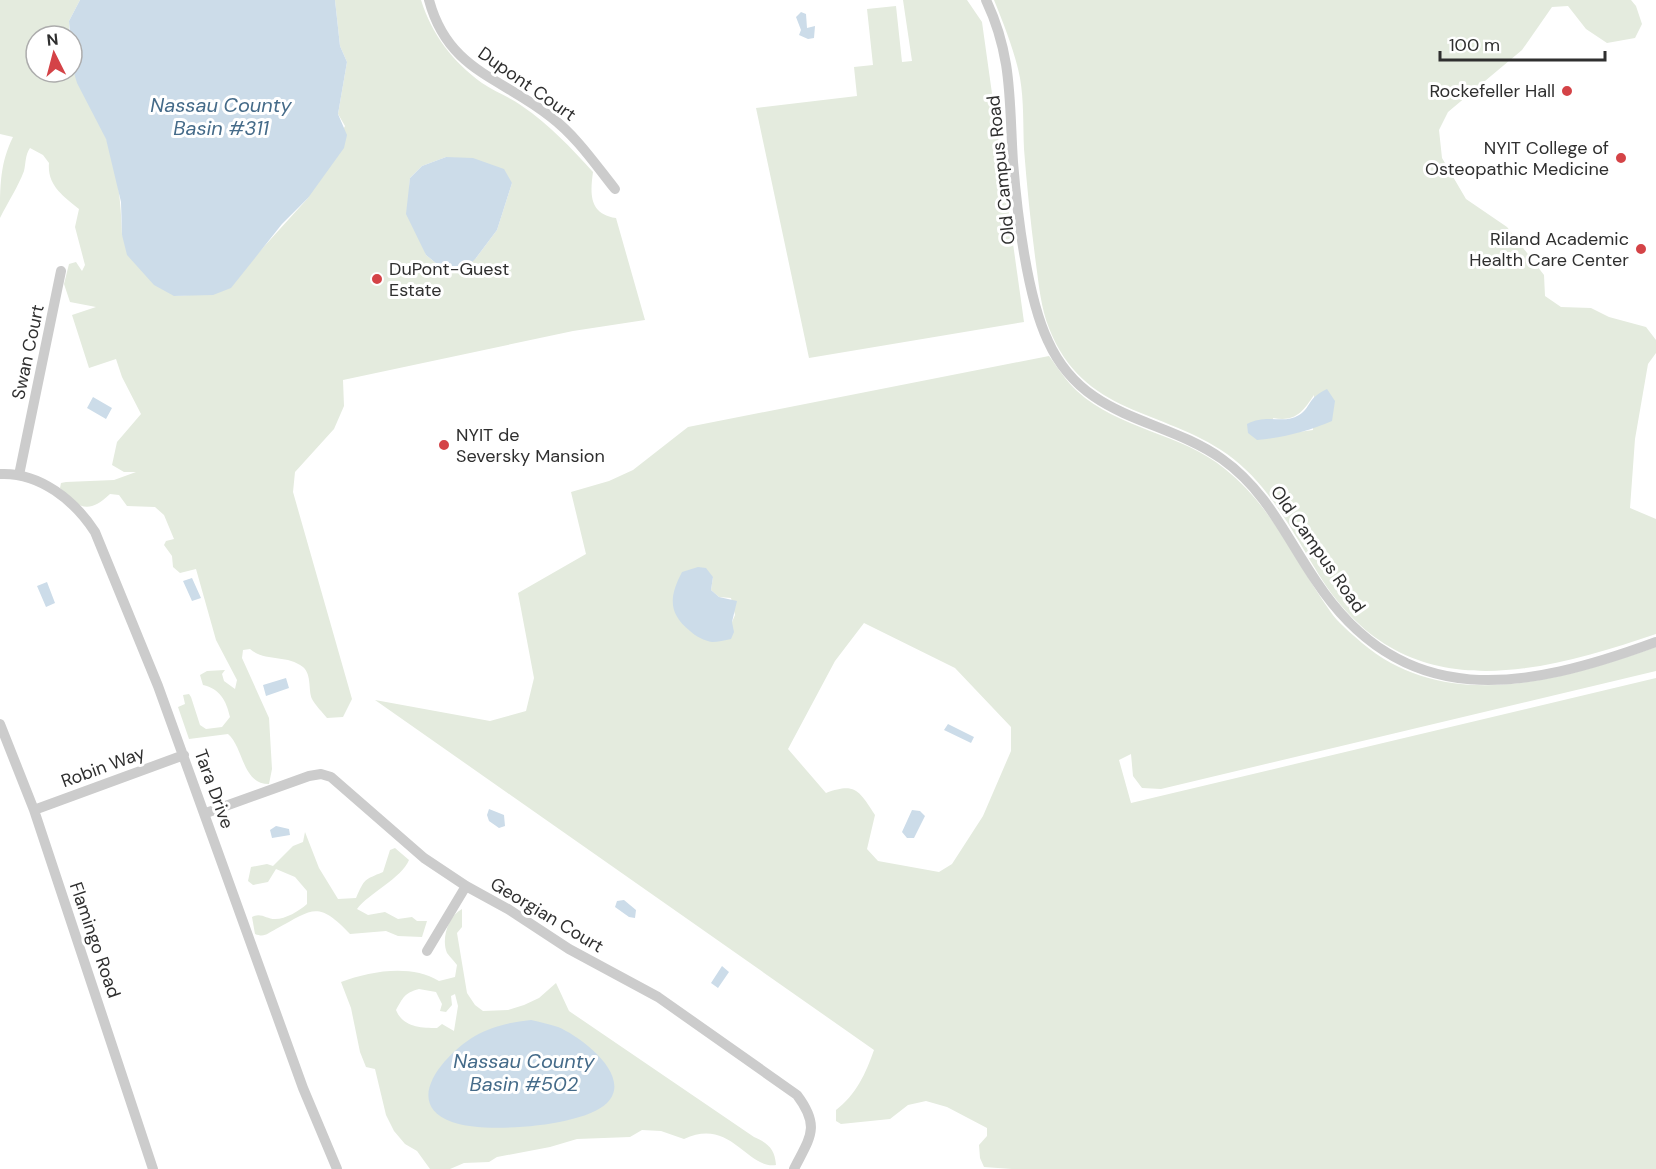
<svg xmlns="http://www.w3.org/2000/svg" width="1656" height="1169" font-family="'DM Sans',sans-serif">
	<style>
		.green { fill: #e4ebde; fill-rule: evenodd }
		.water { fill: #ccdce9 }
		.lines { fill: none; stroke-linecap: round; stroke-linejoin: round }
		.minor { stroke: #ccc; stroke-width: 10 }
		.poi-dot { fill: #d44347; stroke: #fff; stroke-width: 2 }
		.labels { text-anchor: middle; stroke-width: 6; stroke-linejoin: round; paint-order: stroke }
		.street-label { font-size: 18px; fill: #2f2f2f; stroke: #fff }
		.poi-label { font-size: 18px; fill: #2f2f2f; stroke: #fff; text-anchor: end }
		.water-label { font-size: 20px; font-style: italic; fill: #456b89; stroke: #fff }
	</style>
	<rect width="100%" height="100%" fill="#fff"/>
	<path class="green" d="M0,0H80L69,21V36H36V72H72V66C80,92 96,113 106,138C118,168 121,203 122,235L175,296L190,295L260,251L308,198L345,126L338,114L347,62L340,46L335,0H421C432,35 453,62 482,83C495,92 510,97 522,106C550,125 571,148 593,172C590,194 589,214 616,218L645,320L573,331L343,380L344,406L334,429L295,472L293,492L352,699L343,717L327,718C323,713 315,705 312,699C308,690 312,675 303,667C287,654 265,662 250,649L243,650L242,658L269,718L272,769L269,784C242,784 244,748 228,734L189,739L178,707L185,704L183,695L189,694L191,697L200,725L206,729L222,727L230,717C226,700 220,689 203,685L200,675L207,671L225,670L222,674L224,681L235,689L237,680L216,640L196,569L180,573L173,567L172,556L164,545L166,541L174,539L164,515L155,507L127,506L119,495L110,494C88,515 78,508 60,488L61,483L66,482L114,480L136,472H124L112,465L117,442L141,414L122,377L116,359L89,368L72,315L96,307L70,302L64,284L69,264L76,262L82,271L85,265L75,227L79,209C63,196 47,185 49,163L43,155L30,148C25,155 26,163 24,171C18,187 8,202 0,218C0,186 0,163 13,137L0,134ZM446,157L512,183L497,230L476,258L442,268L426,255L409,194L410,178L422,166Z
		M903,0H967L982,22L1024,322L809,358L756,108L857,96L854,67L873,65L867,9L896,6L902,62L912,61Z
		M994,0H1631L1636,6L1642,24L1635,38L1607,43L1586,29L1568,6L1552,7L1522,50L1448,112L1439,130L1442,158L1466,199L1507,227L1544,275L1545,296L1561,307L1591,308L1609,317L1646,327L1656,340V353L1648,364L1635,439L1630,508L1656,519V634C1530,677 1402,708 1319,575C1292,531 1270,485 1227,454C1162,408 1083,416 1049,328C1041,308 1039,286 1036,264C1031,226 1027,188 1024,149C1023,126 1024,101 1020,78C1015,52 1004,25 994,0ZM1314,395L1313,430L1276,435L1273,418C1295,422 1302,413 1314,395Z
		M1049,356C1058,368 1066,381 1077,391C1119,430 1182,433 1225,469C1273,507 1295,562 1330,611C1338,623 1351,633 1362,643C1447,715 1563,680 1656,647V671L1161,789L1142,788L1133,776L1131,754L1119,760L1131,803L1656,678V1169H1012L984,1167L980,1158L979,1145L987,1136V1128L947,1107L926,1101L908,1105L890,1119L841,1124L836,1121V1110C856,1095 866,1073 874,1050L375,700L490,721L526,711L534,678L518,593L586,554L571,492L609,481L633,470L688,427ZM682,572L713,577L711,590L719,597L731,598L735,615L732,622ZM864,623L955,668L1011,727V751L983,816L952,864L939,872L878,861L867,849L875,815C859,791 856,782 826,793L788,749L835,661Z
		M305,832L319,868L338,899L356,898C365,878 364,880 383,872L390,850L395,848L409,860C402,878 369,893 357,909L368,915L385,912L398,919L412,917L417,921H427L422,937L398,936L386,931L350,934C318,900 313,909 276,929C268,933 265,938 255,934L252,917C261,912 266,919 275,919C286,919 299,911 307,904V891L295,877L276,869L268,882L253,885L248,881L251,867L267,864L273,866L293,846L303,842Z
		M462,909V927L457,933L467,993L475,1005L483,1011L508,1010L524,1005L539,998L556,983L569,1011L754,1137C768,1143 775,1149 776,1165C746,1169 731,1117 684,1139L661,1131L642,1130L630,1137L577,1139L550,1147L497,1157L489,1162L464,1163L450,1169H430L417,1151L405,1144L394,1131L386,1115L375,1069L366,1067L360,1052L351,1008L341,982C371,971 411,964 439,981L455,977L457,965C454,961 450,957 447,953C441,939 448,916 462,909ZM419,989L436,992L442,1004L440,1011L446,1012L452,1005L451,996L455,994L458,1006L454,1031L442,1024L437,1028C420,1028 403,1027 396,1010C403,998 404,993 419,989Z"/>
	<path class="water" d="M80,0H335L340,46L347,62L338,114L347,135L344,148L308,198L282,224L231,288L213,295L174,296L154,285L127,255L122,235L121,202L106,139L77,83L72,66L69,21Z
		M801,12L806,14L807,28L815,26L814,38L808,39L799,35L801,30L796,17Z
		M446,157L473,158L504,169L512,183L497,230L476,258L469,265L457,268H442L426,255L406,214L410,178L422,166Z
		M1327,389L1335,401L1332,421C1309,431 1282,438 1257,440L1248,433L1247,424C1268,413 1283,425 1299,415C1311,408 1307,398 1327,389Z
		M93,397L112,408L106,419L87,408Z
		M698,567L706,568L713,577L711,590L719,597L737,601L732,622L734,632L731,639C725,640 718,642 712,642C705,641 695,636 690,631C668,613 669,597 682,572Z
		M192,578L201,598L192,601L183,581Z
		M47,582L55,603L46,607L37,586Z
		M286,678L289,688L266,696L263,685Z
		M948,724L974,737L971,743L944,730Z
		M489,809L504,815L505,826L499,828L489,821L487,815Z
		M912,810L920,811L925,816L914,838H907L902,832Z
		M276,826L289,829L290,835L272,838L270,830Z
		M624,900L636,910L635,918L629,917L615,907L617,901Z
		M722,966L729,972L718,988L711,983Z
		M531,1020C540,1022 549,1024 558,1027C580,1036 634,1076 607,1103C583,1127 483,1134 452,1122C400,1103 446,1053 475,1036C492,1026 512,1022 531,1020Z"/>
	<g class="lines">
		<path class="minor" d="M429,0C448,71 501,77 551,117C577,137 595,164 615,189
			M986,0C1013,57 1009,102 1013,162C1017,212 1027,297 1048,341C1084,421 1161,416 1222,459C1267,491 1286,537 1316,581C1404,714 1525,690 1656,642
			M0,474C40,472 75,501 95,532L158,686L303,1088L337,1169
			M19,475L61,271
			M0,724L34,810L153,1169
			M34,810L184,755
			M206,813L309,776L321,774L331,777L424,858L466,886L508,909L569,949L658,997L797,1095C821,1127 810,1137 794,1169
			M427,951L466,886"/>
	</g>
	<g class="poi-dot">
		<circle cx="1567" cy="91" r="6"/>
		<circle cx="1621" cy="158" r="6"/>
		<circle cx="1641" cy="249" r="6"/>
		<circle cx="377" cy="279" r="6"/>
		<circle cx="444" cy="445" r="6"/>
	</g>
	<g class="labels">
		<g class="street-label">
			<text transform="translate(527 84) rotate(35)" y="6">Dupont Court</text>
			<text transform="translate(1001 170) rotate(-96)" y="6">Old Campus Road</text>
			<text transform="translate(28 352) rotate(-78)" y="6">Swan Court</text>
			<text transform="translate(1318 549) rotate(55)" y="6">Old Campus Road</text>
			<text transform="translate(103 767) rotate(-20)" y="6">Robin Way</text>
			<text transform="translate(214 789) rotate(70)" y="6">Tara Drive</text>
			<text transform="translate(547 915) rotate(31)" y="6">Georgian Court</text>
			<text transform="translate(95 940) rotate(71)" y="6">Flamingo Road</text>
		</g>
		<g class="poi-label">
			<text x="1555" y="97">Rockefeller Hall</text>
			<text x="1609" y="154">NYIT College of<tspan x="1609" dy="21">Osteopathic Medicine</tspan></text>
			<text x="1629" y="245">Riland Academic<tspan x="1629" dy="21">Health Care Center</tspan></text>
			<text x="389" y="275" text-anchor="start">DuPont-Guest<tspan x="389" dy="21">Estate</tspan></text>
			<text x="456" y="441" text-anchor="start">NYIT de<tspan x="456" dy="21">Seversky Mansion</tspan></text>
		</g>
		<g class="water-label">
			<text x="221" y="112">Nassau County<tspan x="221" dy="23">Basin #311</tspan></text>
			<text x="524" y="1068">Nassau County<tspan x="524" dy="23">Basin #502</tspan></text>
		</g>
	</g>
	<g transform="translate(54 54) rotate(354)"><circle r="28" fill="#ffffff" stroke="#acacac" stroke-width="1.5"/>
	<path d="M0-4.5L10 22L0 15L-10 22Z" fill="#d44347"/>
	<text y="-9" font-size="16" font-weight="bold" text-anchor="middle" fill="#2f2f2f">N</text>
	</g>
	<path d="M1440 51v9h165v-9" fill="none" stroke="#2f2f2f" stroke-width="3"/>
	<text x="1449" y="51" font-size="18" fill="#2f2f2f" stroke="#ffffff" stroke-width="4.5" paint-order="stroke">100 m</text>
</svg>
